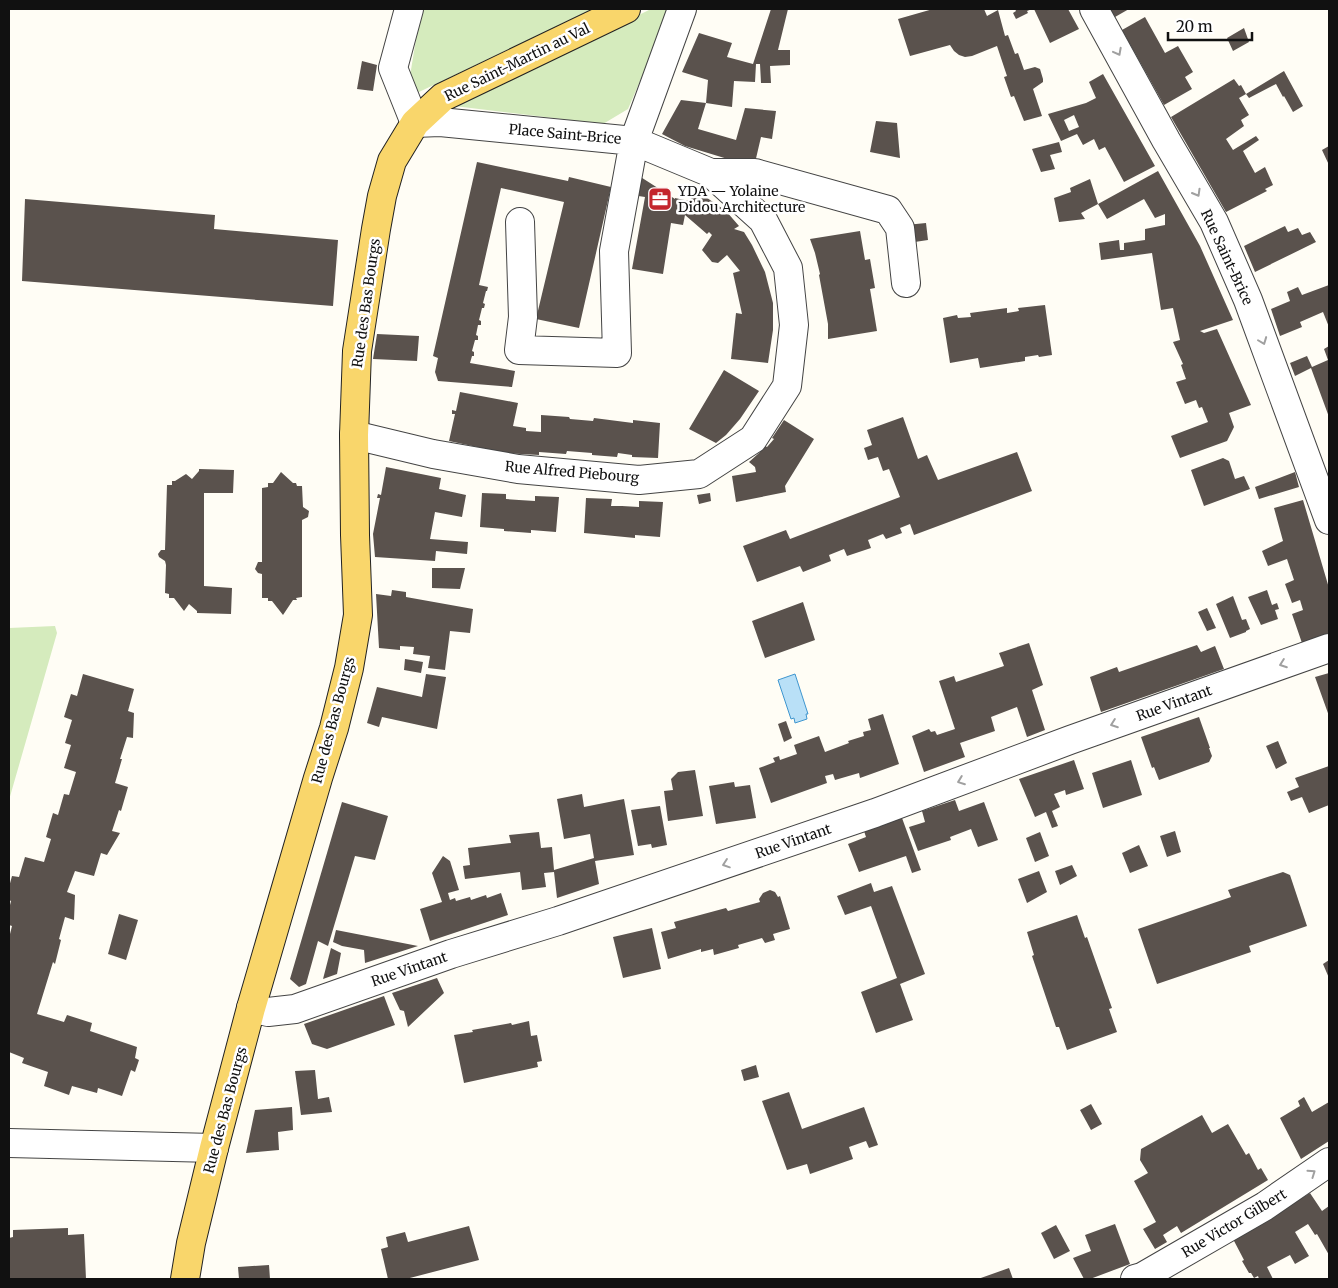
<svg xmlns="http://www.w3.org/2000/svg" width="1338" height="1288" font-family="Merriweather,serif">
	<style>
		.green { fill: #d5ebbd }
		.water { fill: #b9e0f7; stroke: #3f96cf }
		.building { fill: #5a524d; fill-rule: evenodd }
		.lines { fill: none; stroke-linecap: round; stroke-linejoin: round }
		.minor-casing { stroke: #444; stroke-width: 30 }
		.major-casing { stroke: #222; stroke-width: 30 }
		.minor { stroke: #fff; stroke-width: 28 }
		.major { stroke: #f9d66b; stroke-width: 28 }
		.oneway { stroke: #a0a0a0 }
		.labels { text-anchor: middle; stroke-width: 5; stroke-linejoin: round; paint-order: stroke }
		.street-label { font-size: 14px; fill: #111; stroke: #fff }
		.poi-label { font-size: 14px; fill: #111; stroke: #fff; text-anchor: start }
	</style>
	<rect width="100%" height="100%" fill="#fffdf5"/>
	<path class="green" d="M421,9H593L419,92L412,90L409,82Z
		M651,9H671L628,109L603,124L454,106Z
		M55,626L57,633L9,800V628Z"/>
	<path class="water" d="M795,674L808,714H806L807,719L795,723L794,718L791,719L778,680Z"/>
	<path class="building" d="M771,9H788L778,50H790V65L770,66L771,83H761L760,64H756L755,82L734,81L732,107L706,103L708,80L682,72L699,33L732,43L727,57L753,64Z
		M933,9H984L987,16L998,10L1005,36L1008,35L1015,54L1018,53L1024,70L1035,67L1040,69L1043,79V82L1033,89L1042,116L1024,121L1014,96L1011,97L1004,77L1007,76L997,46L972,56L965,57L959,55L954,51L950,45L910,56L898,19Z
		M1015,9H1032L1027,11L1028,13L1016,19L1013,13L1016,11Z
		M1034,9H1068L1079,29L1050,43Z
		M1110,9H1129L1115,17Z
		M1145,17L1165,53L1178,46L1193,72L1185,77L1192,89L1164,105L1122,30Z
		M1244,28L1249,42L1233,51L1227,38Z
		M362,61L377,65L373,91L357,89Z
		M1284,71L1303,106L1293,112L1284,96L1283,97L1276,84L1249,98L1246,94Z
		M1103,74L1155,166L1124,182L1105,147L1099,150L1094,139L1083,145L1077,134L1061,141L1048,114L1086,103L1096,98L1089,82ZM1074,115L1079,127L1069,131L1064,120Z
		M1234,79L1239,86L1241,85L1246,94L1239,98L1249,115L1241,120L1244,126L1226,139L1233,150L1256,136L1259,140L1243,151L1255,173L1265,167L1273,185L1265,189L1267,191L1226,212L1171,117Z
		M681,100L706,103L698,129L736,140L745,108L776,111L772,139L761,137L754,167L685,146L662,134Z
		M876,121L897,123L900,158L870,152Z
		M1059,142L1062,152L1050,155L1055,169L1041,172L1032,149Z
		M1329,146V165L1322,150Z
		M477,162L568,181L569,177L611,187L579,328L536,319L564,202L501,188L479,285L488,287L487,291H486L483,303L485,304L484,308H482L479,320L481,321V325H478L476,335L478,336V340H475L472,351L474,352V356H472L470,363L515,371L512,387L438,381L435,372L438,358L433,356Z
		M1158,171L1200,246L1233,320L1200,331L1204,333L1217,329L1251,405L1229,413L1234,427L1227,441L1180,458L1171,436L1208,422L1202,407L1199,408L1196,400L1185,404L1176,382L1186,379L1181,365L1183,364L1173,342L1180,340L1173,308L1161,310L1152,253L1101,260L1099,243L1119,240L1120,250H1124V243L1145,240V229L1165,225V214L1155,218L1144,199L1107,219L1098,204L1081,213L1085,219L1059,222L1054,198L1071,192L1070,188L1090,179L1098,204Z
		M636,174L675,199V198L689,201L697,191L726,211L739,226L734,229L744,232L752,245L765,272L773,303V330L768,363L731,359L736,313L742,314L733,273L740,271L727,255L718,263L712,262L702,250L712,235L709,232L707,234L685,215L683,225L671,223L663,274L632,269L645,197L632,195Z
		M25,199L215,215L214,229L338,240L333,306L22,281Z
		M926,223L928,240L908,243L906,225Z
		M1285,226L1288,232L1298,228L1302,235L1310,232L1316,242L1255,272L1244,246Z
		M860,231L865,260L870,259L875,288L870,289L877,331L828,339V324L819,275L820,274L815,253L810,239Z
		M1329,285V327L1323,312L1300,322L1302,327L1280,336L1271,309L1290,301L1287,292L1298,287L1302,295Z
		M1045,305L1052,355L1039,357L1038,355L1025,357V361L980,368L978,358L950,363L943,318L957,315L958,318L971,317L970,313L1007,308V313L1019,311L1018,308Z
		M377,334L419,336L417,361L373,359Z
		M1329,346V417L1311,368L1295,376L1290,363L1307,356L1312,367L1328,360L1324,349Z
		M724,370L759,391L740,419L726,435L716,443L689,429Z
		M460,392L518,403L513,426L526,428V431L541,432V415L569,417L570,419L593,421L594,418L633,423V420L660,423L658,458L632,457V455L618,453L617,457L592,455V453L567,451L566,454L539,452V455L505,453L449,441L455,414H452V410L456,411Z
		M903,417L918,459L927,455L938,480L1017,452L1032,491L914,535L910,524L900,528L902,533L886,539L883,534L868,540L871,548L847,556L844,549L829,555L831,561L803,572L800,566L757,582L743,546L786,530L790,539L900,497L889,469L883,471L878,457L868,460L864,448L872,445L867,430Z
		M784,420L814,439L785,486L786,492L736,502L732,476L756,472L755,467L749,462L759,453L765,446L767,447L774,439L772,438Z
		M1223,458L1229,461L1235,479L1244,476L1250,489L1204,506L1191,470Z
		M386,467L441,478L439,489L466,495L462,517L435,512L430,539L468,542L467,554L436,551L435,561L375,557L373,534L380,498H377L378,494L381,495Z
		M199,469L234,470L233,493H204V586L232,588L231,614L197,613V611L189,604L184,611L174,598H169V594L165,593L166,565L165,561L159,557L158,554L161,550H165L167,485H172V481H175L186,474L192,479L199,471Z
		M281,472L293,483H296L297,486H302L303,507L309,511L308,517L302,520V597L296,598L297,600H293L283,615L272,601H268V598H262V574L258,573L255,569L258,562H262V488L268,487V483H273Z
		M1295,472L1299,487L1259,499L1255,487Z
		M482,493L506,494V499L519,500L535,501V496L559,497L556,532L531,530V533L504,531V529L480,527Z
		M710,493L711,501L699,504L697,495Z
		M586,498L612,499L611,506H622L639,507V501L663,502L660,537L635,535V538L584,533Z
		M1303,500L1329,588V619L1328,620L1329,633L1302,643L1292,614L1303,610L1300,600L1292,603L1285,584L1294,580L1287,559L1268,566L1262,551L1283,541L1274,508Z
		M432,568H465L460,589L432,588Z
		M392,590L406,592V597L473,609L470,633L450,631L445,670L428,668L430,656L413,654L414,647L400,646V650L379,648L376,594L391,596Z
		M1267,590L1272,605L1277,603L1279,609L1275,610L1278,619L1261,625L1248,597Z
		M1233,596L1242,620L1246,619L1250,629L1246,631V632L1230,638L1216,604Z
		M803,602L815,640L765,658L752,621Z
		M1207,608L1216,628L1207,631L1198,612Z
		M1029,643L1043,685L1032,690L1045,730L1027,737L1017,707L991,717L995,731L960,743L965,757L924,772L912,736L929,729L931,732L935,731L937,735L955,729L939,681L954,676L956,682L1004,666L999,653Z
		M1197,645L1201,652L1215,646L1224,669L1101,712L1090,677L1117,667L1119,672Z
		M405,659L423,662L421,673L404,670Z
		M1329,673V716L1315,677Z
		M83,674L134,689L128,711L134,713L133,738L127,737L120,759H122L115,783L128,787L121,811L119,810L112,831L120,833L107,855L101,853L94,876L75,871L67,892L75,895L74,920L65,917L59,939L61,940L55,964L53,962L37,1014L64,1022L67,1015L92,1023L90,1031L137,1047L135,1058L139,1060L135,1072L131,1070L122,1096L98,1088L97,1093L72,1086L69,1095L44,1086L48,1072L22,1063L24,1058L9,1052V938L12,926L9,925V909L11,901L9,900V887L12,876L19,877L25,857L44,862L51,839L46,837L53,813L58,815L64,794L69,795L76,772L64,768L71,745L65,743L72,720L64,717L71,694L77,696Z
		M426,674L446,677L437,729L382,717L379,727L367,723L377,687L422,697Z
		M883,714L899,764L860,778L859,773L835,780L833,774L825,776L827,783L771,803L759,768L775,762L773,758L779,756L780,760L797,754L794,745L819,736L825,752L849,743L848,741L864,736L863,732L871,730L868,719Z
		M1199,717L1210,748H1209L1212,756L1209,762L1159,780L1154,767L1152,768L1141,737Z
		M786,721L792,738L784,742L778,724Z
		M1278,741L1287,763L1276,769L1266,746Z
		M1074,760L1084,789L1066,795L1065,790L1054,794L1060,807L1052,811L1058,826L1052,828L1046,812L1035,817L1019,779Z
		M1131,760L1142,795L1103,808L1092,773Z
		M1329,766V805L1309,813L1302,797L1291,801L1287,792L1299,787L1295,778Z
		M695,770L703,816L668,821L664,791L673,790L671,779L678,772Z
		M734,782L735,787L750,785L756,818L716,824L709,786Z
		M582,794L584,807L624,799L634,855L595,861L599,884L557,898L554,872L544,873L546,887L522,890L520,872L465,879L463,866L470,865L468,848L511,843L509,835L539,832L541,848L552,847L554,870L594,858L590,834L564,839L557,799Z
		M955,800L959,811L984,802L998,840L978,847L971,829L950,837L951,840L918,851L909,827L925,822L922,811Z
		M342,802L388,816L375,860L355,856L328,946L318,941L306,984L299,987L290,979Z
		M660,806L667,845L652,848L651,844L638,846L631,810Z
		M902,818L921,870L912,873L906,856L859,872L848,844L866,837L864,831Z
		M1175,831L1181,852L1167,857L1160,836Z
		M1040,832L1049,856L1035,862L1026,838Z
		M1139,845L1148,866L1130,873L1122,853Z
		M443,856L450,861L459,890L448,893L450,900L455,898L456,901L470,897L471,900L486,895L487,898L501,893L508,915L430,941L420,909L442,902L432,873Z
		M1072,865L1077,876L1060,885L1055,871Z
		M1039,871L1047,892L1027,903L1018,879Z
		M1283,872L1290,875L1307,926L1249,946L1251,952L1157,984L1138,929L1231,897L1228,890Z
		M871,883L874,892L892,886L925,974L900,984L913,1020L876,1033L861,992L897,978L871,906L845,915L837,896Z
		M770,890L775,892L778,897L780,896L790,929L773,934L775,940L765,943L762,938L738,945L739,948L714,955L713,949L701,952V949L668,959L661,932L676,928L674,922L726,908L728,911L760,902L759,899L763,893Z
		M119,914L138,920L126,960L108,954Z
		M1077,915L1085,938L1087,937L1112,1008L1109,1009L1117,1032L1067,1050L1059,1027H1056L1032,956L1034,955L1027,932Z
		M652,928L661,969L623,978L613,937Z
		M336,930L418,946L365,963L364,950L342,946L333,942Z
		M331,948L341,953L337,974L323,979Z
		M1329,960V978L1323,964Z
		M437,978L444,993L408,1027L404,1011L400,1010L392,993Z
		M384,996L395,1025L327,1049L312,1044L304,1024Z
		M529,1021L531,1036L537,1035L542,1061L537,1062L538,1067L464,1083L454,1035L473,1032L472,1030L511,1023L512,1025Z
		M756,1065L759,1077L744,1081L741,1070Z
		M315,1070L318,1099L329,1097L332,1112L301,1115L295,1071Z
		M789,1092L802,1129L864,1107L878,1145L869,1148L866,1141L849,1147L853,1159L810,1174L807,1164L787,1170L762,1101Z
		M1304,1097L1312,1112L1329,1102V1141L1301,1159L1280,1118L1300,1106L1298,1101Z
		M1091,1104L1102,1124L1091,1130L1080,1110Z
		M292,1107L293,1130L278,1132L279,1150L246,1153L255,1110Z
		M1202,1115L1212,1133L1228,1124L1246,1155L1249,1153L1258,1170L1261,1168L1268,1180L1181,1233L1177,1226L1163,1235L1167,1242L1155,1249L1143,1229L1156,1222L1134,1181L1148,1173L1140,1160L1141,1149Z
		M1310,1193L1322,1211L1329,1206V1255L1317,1234L1315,1235L1308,1224L1295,1232L1309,1256L1295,1264L1290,1255L1267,1267L1273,1279H1259L1258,1276L1254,1278L1251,1273H1249L1242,1261L1244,1260L1233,1239Z
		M1115,1224L1130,1264L1090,1279H1084L1073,1258L1091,1251L1085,1235Z
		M1056,1225L1070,1251L1054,1259L1041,1233Z
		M469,1226L479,1260L406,1279H388L381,1249L388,1247L386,1237L405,1232L408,1242Z
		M68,1228V1235L84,1234L86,1279H9V1238L13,1237V1230Z
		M269,1265L270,1279H239L238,1267Z
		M1009,1268L1013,1279H978Z"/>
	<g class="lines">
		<g class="minor-casing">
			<path id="minor" d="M409,9L393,68L415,123L440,122L634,141L682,9
				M1094,9L1166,140L1214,222L1248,300L1329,520
				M711,173H755L888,210L900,228L906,283
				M354,435L433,454L518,469L639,480L699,474L753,439L787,386L794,325L788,268L763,220L711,173L634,141L614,251L617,353L519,350L523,317L520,222
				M251,1008L268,1012L295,1009L451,954L558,921L875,813L1070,740L1329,648
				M9,1143L214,1148
				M1135,1279L1142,1277L1265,1206L1329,1162"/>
		</g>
		<g class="major-casing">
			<path id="major" d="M185,1279L191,1243L214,1148L251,1008L318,778L334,728L349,668L358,615L355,535L354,435L357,351L376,229L382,196L392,161L415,123L443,97L626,9"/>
		</g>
		<use href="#minor" class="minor"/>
		<use href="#major" class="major"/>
	</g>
	<defs><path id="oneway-chevron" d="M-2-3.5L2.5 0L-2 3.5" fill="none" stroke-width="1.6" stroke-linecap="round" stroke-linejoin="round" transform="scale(1.25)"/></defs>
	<g class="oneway">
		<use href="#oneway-chevron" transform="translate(1118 52) rotate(62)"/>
		<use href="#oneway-chevron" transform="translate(1197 193) rotate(60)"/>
		<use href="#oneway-chevron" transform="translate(1263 341) rotate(69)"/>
		<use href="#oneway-chevron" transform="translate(1283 664) rotate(160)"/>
		<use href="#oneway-chevron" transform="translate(1114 724) rotate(160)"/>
		<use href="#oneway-chevron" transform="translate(961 781) rotate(159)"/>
		<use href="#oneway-chevron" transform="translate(726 864) rotate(161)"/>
		<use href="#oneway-chevron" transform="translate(1312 1173) rotate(-35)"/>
	</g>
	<defs>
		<g id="office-square" transform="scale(1.25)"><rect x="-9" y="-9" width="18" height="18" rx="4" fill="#c4262e" stroke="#fff"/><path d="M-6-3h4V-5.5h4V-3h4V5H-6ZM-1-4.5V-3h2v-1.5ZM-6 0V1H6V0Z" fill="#fff"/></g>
	</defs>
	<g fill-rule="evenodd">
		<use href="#office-square" x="660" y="199"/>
	</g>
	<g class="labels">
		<g class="street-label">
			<text transform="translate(517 62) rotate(-26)" y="5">Rue Saint-Martin au Val</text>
			<text transform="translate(565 134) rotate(5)" y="5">Place Saint-Brice</text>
			<text transform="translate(1227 257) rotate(65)" y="5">Rue Saint-Brice</text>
			<text transform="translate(366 303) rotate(-82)" y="5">Rue des Bas Bourgs</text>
			<text transform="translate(572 472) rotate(5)" y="5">Rue Alfred Piebourg</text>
			<text transform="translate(1174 703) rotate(-20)" y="5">Rue Vintant</text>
			<text transform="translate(333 720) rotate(-75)" y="5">Rue des Bas Bourgs</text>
			<text transform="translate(793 841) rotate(-19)" y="5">Rue Vintant</text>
			<text transform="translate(409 969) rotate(-19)" y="5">Rue Vintant</text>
			<text transform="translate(225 1110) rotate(-75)" y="5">Rue des Bas Bourgs</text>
			<text transform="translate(1234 1223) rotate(-31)" y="5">Rue Victor Gilbert</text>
		</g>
		<g class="poi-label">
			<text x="678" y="196">YDA — Yolaine<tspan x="678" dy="16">Didou Architecture</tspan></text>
		</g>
	</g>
	<rect width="1338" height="1288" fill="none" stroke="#111111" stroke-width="20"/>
	<path d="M1168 32v8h84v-8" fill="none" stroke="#111111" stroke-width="2.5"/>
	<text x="1176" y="32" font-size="15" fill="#111111" stroke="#ffffff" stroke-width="4" paint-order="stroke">20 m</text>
</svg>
